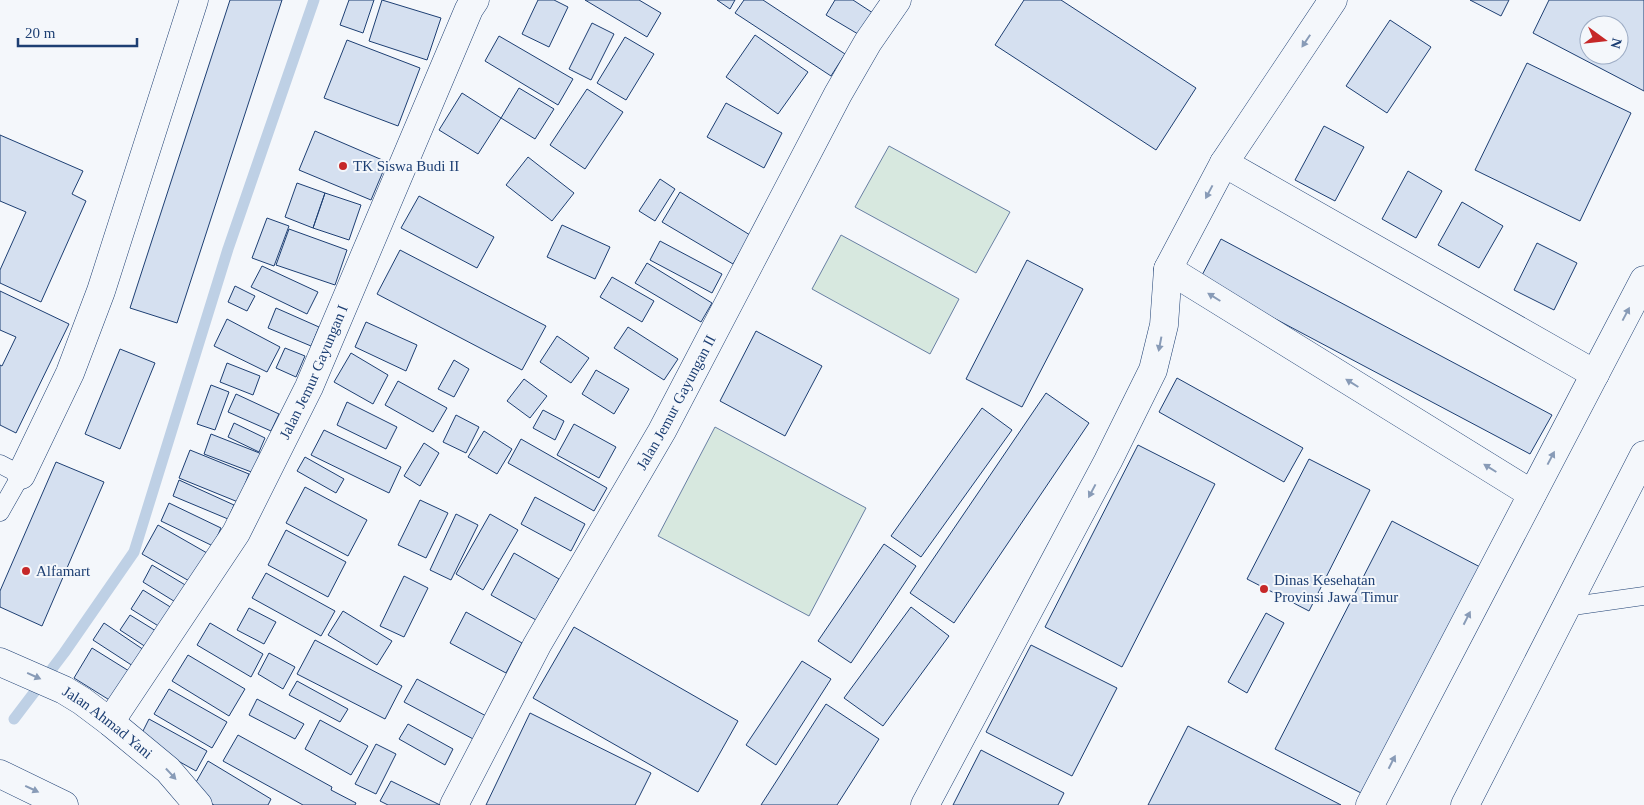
<svg xmlns="http://www.w3.org/2000/svg" width="1644" height="805" font-family="Georgia,serif">
	<style>
		.green { fill: #d7e8df; stroke: #687fa3 }
		.lines { fill: none; stroke-linecap: round; stroke-linejoin: round }
		.stream { stroke: #bed0e5; stroke-width: 11 }
		.building { fill: #d5e0f0; stroke: #1d3f73; fill-rule: evenodd }
		.service-casing { stroke: #1d3f73; stroke-width: 19 }
		.minor-casing { stroke: #1d3f73; stroke-width: 29 }
		.trunk-casing { stroke: #1d3f73; stroke-width: 29 }
		.service { stroke: #f4f7fb; stroke-width: 18 }
		.minor { stroke: #f4f7fb; stroke-width: 28 }
		.trunk { stroke: #f4f7fb; stroke-width: 28 }
		.oneway { fill: #889bb7 }
		.poi-dot { fill: #c62828; stroke: #f4f7fb; stroke-width: 2 }
		.labels { text-anchor: middle; stroke-width: 4; stroke-linejoin: round; paint-order: stroke }
		.poi-label { font-size: 15px; fill: #1d3f73; stroke: #f4f7fb; text-anchor: start }
		.street-label { font-size: 15px; fill: #1d3f73; stroke: #f4f7fb }
	</style>
	<rect width="100%" height="100%" fill="#f4f7fb"/>
	<path class="green" d="M889,146L1010,212L976,273L855,207Z
		M841,235L959,299L930,354L812,289Z
		M715,427L866,508L809,616L658,536Z"/>
	<g class="lines">
		<path class="stream" d="M14,719L64,653L134,552L228,249L314,0"/>
	</g>
	<path class="building" d="M230,0H282L177,323L130,308Z
		M349,0H374L363,33L340,25Z
		M382,0L441,18L427,60L369,41Z
		M538,0H554L568,7L549,47L522,34Z
		M585,0H639L661,13L647,37Z
		M717,0H735L730,9Z
		M744,0H763L845,54L831,76L735,13Z
		M835,0H853L876,15L863,37L826,15Z
		M1024,0H1061L1196,88L1156,150L995,45Z
		M1470,0H1509L1501,16Z
		M1549,0H1644V91L1533,33ZM1589,25H1619V55H1589Z
		M1390,20L1431,47L1387,113L1346,86Z
		M592,23L614,34L591,80L569,69Z
		M755,35L808,72L778,114L726,77Z
		M499,36L573,79L558,105L485,61Z
		M625,37L654,54L626,100L597,83Z
		M347,40L420,68L398,126L324,98Z
		M1527,63L1631,113L1580,221L1475,170Z
		M519,88L554,109L535,139L501,118Z
		M587,89L623,112L585,169L550,145Z
		M462,93L501,118L478,154L439,130Z
		M726,103L782,133L764,168L707,137Z
		M1324,126L1364,147L1335,201L1295,180Z
		M315,131L387,162L371,200L299,170Z
		M0,135L83,171L72,194L86,201L41,302L0,283V270L26,212L0,201Z
		M528,157L574,193L552,221L506,185Z
		M1408,171L1442,191L1416,238L1382,219Z
		M660,179L675,189L655,221L639,211Z
		M297,183L325,193L313,228L285,217Z
		M680,192L750,235L733,264L662,222Z
		M325,193L361,205L349,240L313,228Z
		M419,196L494,237L477,268L401,228Z
		M1462,202L1503,226L1479,268L1438,245Z
		M267,218L289,226L274,266L252,258Z
		M562,225L610,247L595,279L547,257Z
		M289,229L347,250L335,285L276,265Z
		M1221,239L1552,415L1530,454L1200,279Z
		M660,241L722,274L712,293L650,260Z
		M1537,243L1577,263L1554,310L1514,290Z
		M400,250L546,326L522,370L377,294Z
		M1027,260L1083,289L1022,407L966,379Z
		M647,263L712,303L701,322L635,283Z
		M262,266L318,292L307,314L251,287Z
		M612,277L654,301L642,322L600,297Z
		M235,286L255,296L247,311L228,302Z
		M0,291L69,324L16,433L0,425V365L2,366L16,337L0,330Z
		M276,308L319,327L311,346L268,328Z
		M227,319L280,347L267,372L214,346Z
		M366,322L417,345L406,371L355,347Z
		M628,327L678,359L664,380L614,348Z
		M756,331L822,366L785,436L720,401Z
		M557,336L589,358L571,383L540,362Z
		M285,348L305,356L296,377L276,368Z
		M120,349L155,363L120,449L85,434Z
		M351,353L388,375L373,404L334,382Z
		M454,360L469,369L454,397L438,389Z
		M227,363L260,376L253,395L220,382Z
		M596,370L629,389L614,414L582,394Z
		M1177,378L1303,448L1284,482L1159,412Z
		M524,379L547,396L530,418L507,401Z
		M398,381L447,408L433,432L385,405Z
		M211,385L229,392L215,430L197,424Z
		M1046,393L1089,423L954,623L910,593Z
		M236,394L279,414L271,431L228,412Z
		M347,402L397,427L386,449L337,425Z
		M982,408L1012,430L921,557L891,536Z
		M543,410L564,421L555,440L533,428Z
		M456,415L479,427L466,453L443,442Z
		M234,423L265,438L259,452L228,437Z
		M574,424L616,447L599,478L557,455Z
		M324,430L401,467L389,493L311,455Z
		M484,431L512,449L497,474L468,457Z
		M211,434L262,454L254,473L204,454Z
		M521,439L607,488L594,511L508,463Z
		M424,443L439,453L420,486L404,476Z
		M1138,445L1215,484L1122,667L1045,627Z
		M190,450L249,474L238,502L179,478Z
		M305,457L344,479L336,493L297,471Z
		M1309,459L1370,490L1309,611L1247,579Z
		M56,462L104,482L42,626L0,607V591Z
		M179,480L234,505L228,519L173,496Z
		M305,487L367,520L348,556L286,523Z
		M535,497L585,524L571,551L521,524Z
		M420,500L448,513L426,558L398,545Z
		M169,503L221,528L213,546L161,521Z
		M456,514L478,525L451,580L430,570Z
		M490,514L518,530L483,590L456,574Z
		M1392,521L1482,568L1365,795L1275,749Z
		M158,525L207,553L191,582L142,554Z
		M286,530L346,562L328,597L268,565Z
		M884,544L916,566L851,663L818,641Z
		M514,553L559,579L536,620L491,595Z
		M152,565L187,586L177,603L143,582Z
		M266,573L335,611L321,636L252,598Z
		M404,576L428,588L404,637L380,626Z
		M143,590L172,608L160,627L131,609Z
		M911,607L949,636L883,726L844,698Z
		M249,608L276,622L264,644L237,630Z
		M343,611L392,641L377,665L328,635Z
		M466,612L522,643L506,673L450,643Z
		M1266,613L1284,623L1247,693L1228,682Z
		M130,615L156,631L146,647L120,630Z
		M104,623L144,650L133,666L93,640Z
		M210,623L263,654L251,677L197,645Z
		M574,627L738,721L698,792L533,698Z
		M315,640L402,686L385,719L297,674Z
		M1031,645L1117,688L1072,776L986,732Z
		M92,648L129,671L111,701L74,678Z
		M269,653L295,667L283,689L258,674Z
		M188,655L245,689L229,716L172,681Z
		M802,661L831,679L776,765L746,745Z
		M417,679L488,717L475,740L404,702Z
		M297,681L348,709L340,722L289,695Z
		M169,689L227,722L212,748L154,714Z
		M257,699L304,724L295,739L249,715Z
		M826,704L879,739L837,805H761Z
		M530,713L651,773L635,805H486Z
		M149,719L207,751L196,771L139,739Z
		M320,720L368,746L351,775L305,749Z
		M408,724L453,749L445,765L399,739Z
		M1188,726L1341,805H1148Z
		M238,735L332,787L331,790L356,803L355,805H303L223,761Z
		M376,744L396,754L376,794L355,784Z
		M981,750L1064,793L1058,805H953Z
		M208,761L271,799L268,805H214L191,791Z
		M391,781L440,805H388L380,801Z"/>
	<g class="lines">
		<g class="service-casing">
			<path id="service" d="M0,464L21,475L0,512
				M1566,607L1644,596"/>
		</g>
		<g class="minor-casing">
			<g id="minor">
				<path d="M1224,163L1595,374"/>
				<path d="M1168,269L1532,494"/>
				<path d="M21,475L70,373L101,291L194,0"/>
				<path id="s1" d="M110,722L236,533L309,387L469,9L475,0"/>
				<path id="s2" d="M454,805L537,645L662,431L838,94L868,42L897,0"/>
				<path d="M925,805L1108,461L1153,370L1164,325L1168,269L1224,163L1333,0"/>
				<path d="M1370,805L1644,280"/>
				<path d="M1465,805L1644,455"/>
			</g>
		</g>
		<g class="trunk-casing">
			<g id="trunk">
				<path id="s3" d="M0,662L64,690L82,701L110,722L168,770L198,805"/>
				<path d="M0,774L64,805"/>
			</g>
		</g>
		<use href="#service" class="service"/>
		<use href="#minor" class="minor"/>
		<use href="#trunk" class="trunk"/>
	</g>
	<defs><path id="oneway-solid" d="M-6-.8H1V-3.2L6.5 0L1 3.2V.8H-6Z" transform="scale(1.25)"/></defs>
	<g class="oneway">
		<use href="#oneway-solid" transform="translate(1306 41) rotate(124)"/>
		<use href="#oneway-solid" transform="translate(1209 192) rotate(118)"/>
		<use href="#oneway-solid" transform="translate(1214 297) rotate(-148)"/>
		<use href="#oneway-solid" transform="translate(1626 314) rotate(-62)"/>
		<use href="#oneway-solid" transform="translate(1160 344) rotate(101)"/>
		<use href="#oneway-solid" transform="translate(1352 383) rotate(-148)"/>
		<use href="#oneway-solid" transform="translate(1551 458) rotate(-62)"/>
		<use href="#oneway-solid" transform="translate(1490 468) rotate(-148)"/>
		<use href="#oneway-solid" transform="translate(1092 491) rotate(118)"/>
		<use href="#oneway-solid" transform="translate(1467 618) rotate(-63)"/>
		<use href="#oneway-solid" transform="translate(34 676) rotate(24)"/>
		<use href="#oneway-solid" transform="translate(1392 762) rotate(-63)"/>
		<use href="#oneway-solid" transform="translate(171 774) rotate(47)"/>
		<use href="#oneway-solid" transform="translate(32 789) rotate(25)"/>
	</g>
	<g class="poi-dot">
		<circle cx="343" cy="166" r="5"/>
		<circle cx="26" cy="571" r="5"/>
		<circle cx="1264" cy="589" r="5"/>
	</g>
	<g class="labels">
		<g class="poi-label">
			<text x="353" y="171">TK Siswa Budi II</text>
			<text x="36" y="576">Alfamart</text>
			<text x="1274" y="585">Dinas Kesehatan<tspan x="1274" dy="17">Provinsi Jawa Timur</tspan></text>
		</g>
		<g class="street-label">
			<text dy="5" stroke="none"><textPath href="#s1" startOffset="406">Jalan Jemur Gayungan I</textPath></text>
			<text dy="5" stroke="none"><textPath href="#s2" startOffset="460">Jalan Jemur Gayungan II</textPath></text>
			<text dy="5" stroke="none"><textPath href="#s3" startOffset="124">Jalan Ahmad Yani</textPath></text>
		</g>
	</g>
	<g transform="translate(1604 40) rotate(105)"><circle r="24" fill="#f4f7fb" stroke="#9eadc5"/>
	<path d="M0-4L9 19L0 12L-9 19Z" fill="#c62828"/>
	<text y="-8" font-size="14" font-weight="bold" text-anchor="middle" fill="#1d3f73">N</text>
	</g>
	<path d="M18 38v8h119v-8" fill="none" stroke="#1d3f73" stroke-width="2.5"/>
	<text x="25" y="38" font-size="15" fill="#1d3f73" stroke="#f4f7fb" stroke-width="4" paint-order="stroke">20 m</text>
</svg>
